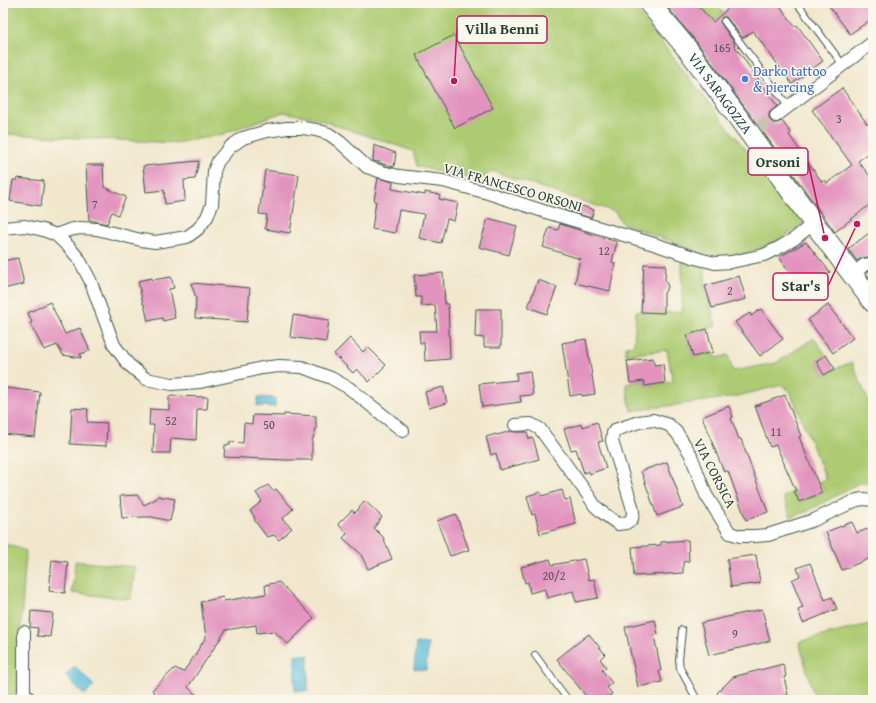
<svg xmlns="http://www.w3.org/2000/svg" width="876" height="703" font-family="'Gentium Book Plus',serif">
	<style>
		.green { fill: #adcb72; stroke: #668453 }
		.water { fill: #5dbddb; stroke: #3e7d88 }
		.building { fill: #e293be }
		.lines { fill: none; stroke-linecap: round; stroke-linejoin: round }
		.minor-tunnel { stroke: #c7c5ae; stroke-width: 12; stroke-dasharray: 12 6; stroke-linecap: butt }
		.service-casing { stroke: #3e564b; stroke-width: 8 }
		.minor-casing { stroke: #3e564b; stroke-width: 14 }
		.primary-casing { stroke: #3e564b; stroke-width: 22 }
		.service { stroke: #fff; stroke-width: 6 }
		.minor { stroke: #fff; stroke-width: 12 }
		.primary { stroke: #fff; stroke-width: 20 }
		.shop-dot { fill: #3f7fe0; stroke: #fbf7ec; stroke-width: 1.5 }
		.labels { text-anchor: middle; stroke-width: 3; stroke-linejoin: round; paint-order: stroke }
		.number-label { font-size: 12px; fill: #505256 }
		.shop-label { font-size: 14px; fill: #366cbe; stroke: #fbf7ec; text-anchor: start }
		.street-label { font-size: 14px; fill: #1f3d34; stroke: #fbf7ec }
		.leader { fill: none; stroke: #c2185b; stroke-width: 1.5 }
		.callout-dot { fill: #c2185b; stroke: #fbf7ec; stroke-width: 1.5 }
		.callout { fill: #fbf7ec; stroke: #c2185b; stroke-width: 1.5 }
		.callout-label { font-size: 15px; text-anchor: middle; font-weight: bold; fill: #1f3d34 }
	</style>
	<rect width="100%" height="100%" fill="#fbf7ec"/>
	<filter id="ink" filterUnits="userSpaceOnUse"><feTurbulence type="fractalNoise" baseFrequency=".025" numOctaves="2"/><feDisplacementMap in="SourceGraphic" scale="8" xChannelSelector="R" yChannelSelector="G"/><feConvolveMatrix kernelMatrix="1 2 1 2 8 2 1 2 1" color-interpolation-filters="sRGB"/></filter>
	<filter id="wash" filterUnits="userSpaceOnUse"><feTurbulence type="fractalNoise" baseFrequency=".012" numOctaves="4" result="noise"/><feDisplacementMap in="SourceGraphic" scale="16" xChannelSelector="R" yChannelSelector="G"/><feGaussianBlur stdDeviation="0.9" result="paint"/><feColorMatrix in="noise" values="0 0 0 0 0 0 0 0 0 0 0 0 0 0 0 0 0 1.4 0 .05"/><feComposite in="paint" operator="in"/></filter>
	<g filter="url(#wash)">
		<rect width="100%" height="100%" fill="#f1e7cd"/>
		<path class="green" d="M3,3H622L626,8L636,10L804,224L779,240L759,249L739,255L722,258L701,253L622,223L615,212L492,171L479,181L417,166L413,151L311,117L283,112L220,135L175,143L3,134Z
			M697,3H715L723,13L713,22Z
			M682,261L705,266V286L716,326L687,335L693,357L713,352L717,358L728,355L733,371L776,363L814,338L826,355L816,361L824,375L835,369L852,362L873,412V462L867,464L873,479V484L870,485L861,482L806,512L791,517L783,497L794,491L799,502L824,492L819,482L826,479L790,391L782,385L734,397L631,411L626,384L644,381L645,386L673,382L667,350L626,355V346L634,345L636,311L664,313L682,312Z
			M3,543L26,551L16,700H3Z
			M75,561L135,567L131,599L72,593Z
			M873,623V700H815L799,642Z"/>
		<path class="water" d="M258,397L275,398V407L257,406Z
			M416,643L428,644L426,670L414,669Z
			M295,655H308V691H295Z
			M75,666L94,686L84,695L65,676Z"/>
		<g id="blocks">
			<path class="building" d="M664,3H696L713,22L734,3H778L795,27L797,25L823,61L792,84L753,31L743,38L726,17H722L720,20V22L735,44L734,45L777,106L769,113V117L770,120L773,123H777L782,121L791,133L789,135L822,182L825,180L827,183L852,165L812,110L842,88L867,124L873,120V150L858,161L873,180V202L835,232L760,128L698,44Z
				M827,3H873V18L850,34Z
				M454,35L493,108L455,128L416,55Z
				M374,145L396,153L394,167L380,163V162L373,161Z
				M199,161L195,179L184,180L185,201L165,204L164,190L146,192L143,166Z
				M86,165H103L104,187L126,197L118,215L112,212L107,224L89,220Z
				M265,170L299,175L290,233L265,229L267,215L259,214Z
				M17,178L44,181L41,206L10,201L13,180H17Z
				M378,178L393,182L392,189L425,195V192L440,195L439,199L458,203L454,221L447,219L441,243L419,238L424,214L399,210L395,233L372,229L376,201H374Z
				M568,201L594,210L591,218L565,210Z
				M488,218L517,226L509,255L479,247Z
				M560,224L617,242L612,262L615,263L610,291L575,283L580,259L543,247L549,228L558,230Z
				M873,230V256L862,258L857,261L848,249Z
				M806,242L830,272L801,289L779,257Z
				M18,258L24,284L3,289V261Z
				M644,264L666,265L665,279L668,287L664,293V313L641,312Z
				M873,271V283L866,273L868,272Z
				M443,273L445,304H448L450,359L425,361L424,343H420L419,331H437L435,305L421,306V297H416L414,275Z
				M739,276L746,299L712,308L705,286Z
				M171,277L174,288L169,289L175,318L163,321L162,318L148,321L144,304H143L138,281L152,278V280Z
				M538,280L557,287L547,314L528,307Z
				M191,283L250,288L247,322L195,318L196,298Z
				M50,302L65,334L80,328L90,351L80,354L81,358L63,355L57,345L44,350L30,323L32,322L28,313Z
				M828,305L853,338L833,353L808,320Z
				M476,309H501V347H484V338L475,337Z
				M761,309L783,339L760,356L735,322L750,313L751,316Z
				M293,315L329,320L326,342L290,337Z
				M707,329L713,352L693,357L687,335Z
				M350,338L363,352L368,347L386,365L369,382L357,369L353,373L334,354Z
				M586,339L595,394L582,396V394L570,396L562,343Z
				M826,355L835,369L824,375L816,361Z
				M653,358L654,365L663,364L665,383L645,386L644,381L630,383L627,361Z
				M530,371L533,395L520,396L521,402L482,407L479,384L517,380L516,373Z
				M443,387L447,403L429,408L425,392Z
				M6,388L40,392L35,437L3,434V415Z
				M785,395L801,436L799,437L822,493L799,502L794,491H796L776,445L770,447L755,406Z
				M169,396L208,397L207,409H197L196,440L171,438L170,453H153L154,425H149L150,409L169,410Z
				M729,406L733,417L731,418L739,439H741L743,445L768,512L746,520L728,471L724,472L702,417Z
				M72,408L88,409L87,422L107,423L106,446L70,444Z
				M284,414L316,416V429L312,441V460H287L224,457L225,445H230V442L243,443L244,423L252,424L253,415L284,416Z
				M597,422L603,441L598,442L606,468L589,474V471L584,473L576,449L571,450L564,429L582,424L583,427Z
				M511,431L515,432H527L529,439L533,438L539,459L500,470L496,453L491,455L486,437L496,434L497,435Z
				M667,462L683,507L657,516L641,471Z
				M268,485L273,491L276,489L293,509L282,519L292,528L279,540L274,535L267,537L255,521L254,516L250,511L262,501L256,493Z
				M562,490L565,500L570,499L576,524L540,534L535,514L532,515L527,496L540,492L542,496Z
				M137,495L144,505L156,499L158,496L175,499L170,521L152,517H142L122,518L120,496Z
				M365,501L382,517L374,528L383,537L392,559L368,569L360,553L343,538L347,534L338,524L352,510L355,513Z
				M456,514L469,550L450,556L437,521Z
				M852,522L857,533L873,527V557L842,570L826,532Z
				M688,540L689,561L683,562V573L634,576L632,547L661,545V542Z
				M756,555L760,583L731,587L727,559Z
				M550,559L552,565L584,559L589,580L594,579L598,598L576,602L573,591L547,598L545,589L530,593L528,582L525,583L521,567Z
				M52,560L68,562L65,593L49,591Z
				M810,563L825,600L832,597L837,609L803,623L798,610L803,608L792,580L800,576L797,568Z
				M279,582L314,618L288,644L274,631L257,633L256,625L226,630L188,687L201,700H161L152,690L175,668L183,672L196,654V653L206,637L201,602L223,597L224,601L266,594L265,585Z
				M762,609L770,641L709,655L701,623Z
				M31,611L53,613L50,637L37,636L38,628L30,627Z
				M655,620L658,634L654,635L661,671H659L662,682L638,687L625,627Z
				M589,634L605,654L600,659L606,667L602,670L612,683L607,687L612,694L604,700H589L557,659Z
				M783,664L786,676L784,677L788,695L768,700H723L717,693L733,677Z"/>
		</g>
	</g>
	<g filter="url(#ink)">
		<use href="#blocks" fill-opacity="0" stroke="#3e564b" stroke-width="1"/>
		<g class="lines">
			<path class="minor-tunnel" d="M758,129L776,116"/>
			<g class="service-casing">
				<path id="service" d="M797,3L843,65
					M724,21L788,106
					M682,630L679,660L680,668L697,700
					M535,655L568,700"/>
			</g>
			<g class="minor-casing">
				<path id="minor" d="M776,116L873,42
					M3,228L25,226L43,230L56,235L69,247L79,259L90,280L114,345L128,364L146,379L172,384L200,382L262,368L279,366L302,367L331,378L349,388L403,431
					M56,235L69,230L80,228L97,229L141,240L155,242L187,237L198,229L207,217L212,205L214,171L218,161L230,147L243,138L267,131L287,128H303L316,130L329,134L340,142L367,167L382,172L399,176L443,181L488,193L546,212L654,244L699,259L715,263L731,262L764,255L782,246L794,239L809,227L813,222
					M853,275L864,265L873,263
					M515,425L531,424L540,429L588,495L595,506L603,513L618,524L626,523L632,519L633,512L632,506L612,441L613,433L615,430L639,422L653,420L669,425L677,433L690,453L706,495L730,533L740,536H755L768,535L814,520L857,500L863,499L873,500
					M24,632V694L31,700"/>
			</g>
			<g class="primary-casing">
				<g id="primary">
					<path id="s1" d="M649,3L689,51L751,135L813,222L873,302"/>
				</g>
			</g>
			<use href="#service" class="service"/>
			<use href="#minor" class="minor"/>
			<use href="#primary" class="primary"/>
		</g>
	</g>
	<circle class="shop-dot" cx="745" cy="79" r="4"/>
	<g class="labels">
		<g class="number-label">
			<text x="722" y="52">165</text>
			<text x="839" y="123">3</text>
			<text x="95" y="209">7</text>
			<text x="604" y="255">12</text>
			<text x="730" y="295">2</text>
			<text x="171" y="425">52</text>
			<text x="269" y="429">50</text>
			<text x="776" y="436">11</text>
			<text x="554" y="580">20/2</text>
			<text x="735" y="638">9</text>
		</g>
		<g class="shop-label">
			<text x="753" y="76">Darko tattoo<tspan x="753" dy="16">&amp; piercing</tspan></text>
		</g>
		<g class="street-label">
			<text dy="5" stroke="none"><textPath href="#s1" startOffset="115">VIA SARAGOZZA</textPath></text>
			<text transform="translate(513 187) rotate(16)" y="5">VIA FRANCESCO ORSONI</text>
			<text transform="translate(715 473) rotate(63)" y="5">VIA CORSICA</text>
		</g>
	</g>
	<path class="leader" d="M454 81L457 29M825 238L808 162M857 224L828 286"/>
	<g class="callout-dot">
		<circle cx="454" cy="81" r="4"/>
		<circle cx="825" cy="238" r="4"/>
		<circle cx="857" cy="224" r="4"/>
	</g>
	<g class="callout">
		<rect x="457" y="16" width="90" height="27" rx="4"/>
		<rect x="748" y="148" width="60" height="27" rx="4"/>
		<rect x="773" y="273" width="55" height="27" rx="4"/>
	</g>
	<g class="callout-label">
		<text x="502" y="34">Villa Benni</text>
		<text x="778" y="167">Orsoni</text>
		<text x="801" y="291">Star's</text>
	</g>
	<rect width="876" height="703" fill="none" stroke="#fbf7ec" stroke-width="16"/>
</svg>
